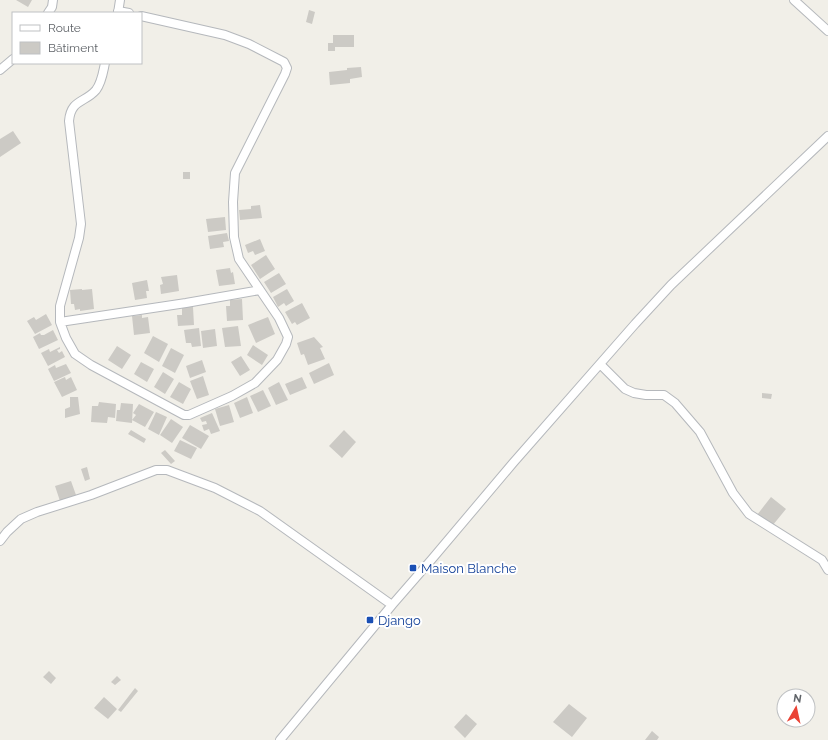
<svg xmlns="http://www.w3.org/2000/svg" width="828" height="740" font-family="Raleway,sans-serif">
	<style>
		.building { fill: #cccac5 }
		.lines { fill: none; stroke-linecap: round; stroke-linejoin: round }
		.minor-casing { stroke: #b5b8bc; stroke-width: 10 }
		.minor { stroke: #fff; stroke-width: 8 }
		.transit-dot { fill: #1a4fb4; stroke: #fff; stroke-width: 1.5 }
		.labels { text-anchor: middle; stroke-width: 4; stroke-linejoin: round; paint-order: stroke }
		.transit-label { font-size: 13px; fill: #164399; stroke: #fff; text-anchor: start }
	</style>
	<rect width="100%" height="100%" fill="#f1efe8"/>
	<path class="building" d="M16,0H32L28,7Z
		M309,10L315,12L312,24L306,22Z
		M333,35H354V47H335V51H328V43H333Z
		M361,67L362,77L350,79V83L330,85L329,72L347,70V68Z
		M13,131L21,143L0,157V139Z
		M183,172H190V179H183Z
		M260,205L262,218L240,220L239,210L251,209V206Z
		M225,217L226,230L208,232L206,219Z
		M227,233L229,241L223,242L224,247L210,249L208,236Z
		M260,239L265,251L255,255L253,251L248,253L245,245Z
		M266,255L275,269L260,279L251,265Z
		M230,268L231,273L233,272L235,284L219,286L216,270Z
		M279,273L286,284L271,293L264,282Z
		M177,275L179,291L161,294L160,285L163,284L161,277Z
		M147,280L149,291H146L147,298L135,300L132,283Z
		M82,289V290L92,289L94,309L80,311V309L75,310L74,304H71L70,290Z
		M287,289L294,301L286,306L284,303L278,307L273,297Z
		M242,299L243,320L227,321L226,306H230V300Z
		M302,303L310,318L297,325L295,322L292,324L285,312Z
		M182,307H193L194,325L178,326L177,315H182Z
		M46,314L52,325L35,334L27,321L34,317L36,320Z
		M142,315V318L148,317L150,333L134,335L132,316Z
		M268,317L275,334L256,343L248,325Z
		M238,326L241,346L225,347L222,328Z
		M199,328L201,346L192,347L191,343H186L184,330Z
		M215,329L217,346L203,348L201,331Z
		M53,330L58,340L39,349L33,337L40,333L41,335H44Z
		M153,336L168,344L159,362L144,353Z
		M314,337L323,347L320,348L325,359L308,365L304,354L301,355L297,343Z
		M253,345L268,355L262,365L247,355Z
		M117,346L131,355L122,369L108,360Z
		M60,347V349L57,350L59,353L62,351L65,357L48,366L41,353L49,349L50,352Z
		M171,348L184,355L175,373L162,366Z
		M241,356L250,370L240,376L231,362Z
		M202,360L206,372L190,378L186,366Z
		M141,362L154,369L147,382L134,374Z
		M329,363L334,375L314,384L309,373Z
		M66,364L71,373L54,381L48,369L55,365L56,368Z
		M163,372L174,379L165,394L154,387Z
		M203,376L209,395L197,399L190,381Z
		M65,377L66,380L71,377L77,390L62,397L54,382Z
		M302,377L307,388L290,395L285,384Z
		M179,382L191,389L183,404L170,397Z
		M279,382L288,400L276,405L268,388Z
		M263,390L271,406L258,412L250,396Z
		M762,393L772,394L771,399L762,398Z
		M70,397H78L80,414L65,418V409L70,407Z
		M247,397L253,413L240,418L234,403Z
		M99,402L116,404L115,418L108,417L107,423L91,422L92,406H98Z
		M121,403L133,404L132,423L116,421L117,410H120Z
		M139,404L154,412L145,427L132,420L136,415L133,413Z
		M229,405L234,422L220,426L215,409Z
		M156,412L167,417L159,435L148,429Z
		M212,413L220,431L211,434L209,429L204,431L202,425L207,424L206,421L202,422L200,418Z
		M171,419L183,427L172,443L160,435Z
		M190,425L209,436L201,449L182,438Z
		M131,430L146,439L144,443L128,434Z
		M344,430L356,442L342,458L329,446Z
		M180,440L197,448L191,459L174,451Z
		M165,450L175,461L171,464L161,453Z
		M87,467L90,479L85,481L81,469Z
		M71,481L76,495L60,501L55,486Z
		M771,497L786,509L768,531L760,525L757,515Z
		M49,671L56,678L51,684L43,677Z
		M117,676L121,680L115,685L111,682Z
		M135,688L138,691L121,712L118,710Z
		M104,697L117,709L108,719L94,708Z
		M569,704L587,718L572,737L553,722Z
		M466,714L477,724L465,738L454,727Z
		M652,731L659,737L657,740H645Z"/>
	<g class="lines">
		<g class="minor-casing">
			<path id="minor" d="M794,0L828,31
				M118,11L129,13
				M48,13L52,7L53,0
				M118,13L120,0
				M105,63C103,72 102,82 96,90C85,103 71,99 69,121L81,224L79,238L60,306V322L66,338L75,354L91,365L184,415H189L232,396L255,383L277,360L286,344L288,337L279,318L239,259L234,237L233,202L235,173L285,74L287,68L284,62L249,44L225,35L141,16
				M0,70L13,59
				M60,322L186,303L260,290
				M600,364L625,389L634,393L646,395H664L675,403L700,432L733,493L749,514L822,560L828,570
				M0,541L7,532L21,519L37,512L91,495L156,470H167L215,488L260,511L392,605
				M280,740L392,605L432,559L513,463L635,324L671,285L828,136"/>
		</g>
		<use href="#minor" class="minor"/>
	</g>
	<g class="transit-dot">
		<rect x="409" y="564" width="8" height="8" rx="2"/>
		<rect x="366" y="616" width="8" height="8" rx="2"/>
	</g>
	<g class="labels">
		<g class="transit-label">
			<text x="421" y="573">Maison Blanche</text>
			<text x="378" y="625">Django</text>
		</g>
	</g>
	<rect x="12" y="12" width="130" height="52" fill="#ffffff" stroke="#bfc1c3"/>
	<rect x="20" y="25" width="20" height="6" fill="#ffffff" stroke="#bfc1c3"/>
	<text x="48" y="32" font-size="12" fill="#5f6368">Route</text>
	<rect x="20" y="42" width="20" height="12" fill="#cccac5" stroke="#bfc1c3"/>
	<text x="48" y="52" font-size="12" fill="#5f6368">Bâtiment</text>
	<g transform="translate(796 708) rotate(9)"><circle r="19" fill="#ffffff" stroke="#bfc1c3"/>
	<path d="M0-3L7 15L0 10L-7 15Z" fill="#ea4335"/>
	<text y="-6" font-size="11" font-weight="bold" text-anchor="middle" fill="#5f6368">N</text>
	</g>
</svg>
